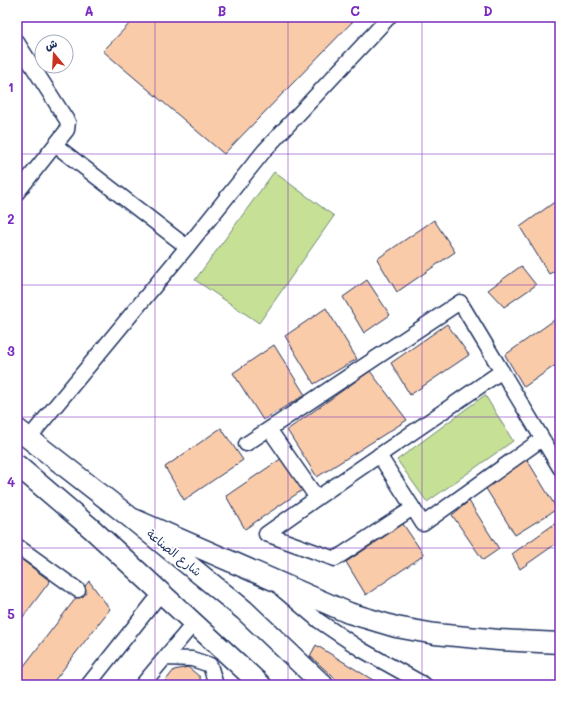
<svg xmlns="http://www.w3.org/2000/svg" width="577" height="702" font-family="Mali,'Playpen Sans Arabic',sans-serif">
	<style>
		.green { fill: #c6e096; stroke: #70887a }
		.building { fill: #facba9; stroke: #1b2f5e }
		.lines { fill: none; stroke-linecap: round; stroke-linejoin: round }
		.street-casing { stroke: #1b2f5e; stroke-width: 17 }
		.secondary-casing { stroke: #1b2f5e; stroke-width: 23 }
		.street { stroke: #fff; stroke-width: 14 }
		.secondary { stroke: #fff; stroke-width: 20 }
		.grid { fill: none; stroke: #7b2cbf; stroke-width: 1; stroke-opacity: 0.55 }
		.labels { text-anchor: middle; stroke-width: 3.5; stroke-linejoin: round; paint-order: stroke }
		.street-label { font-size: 12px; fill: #1b2f5e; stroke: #fff }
		.neatline { fill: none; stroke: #7b2cbf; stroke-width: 1.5 }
		.grid-label { font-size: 13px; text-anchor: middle; font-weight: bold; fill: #7b2cbf }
	</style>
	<rect width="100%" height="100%" fill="#fff"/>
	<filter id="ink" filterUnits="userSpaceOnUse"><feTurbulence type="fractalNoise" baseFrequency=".025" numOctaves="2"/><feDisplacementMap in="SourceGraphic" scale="8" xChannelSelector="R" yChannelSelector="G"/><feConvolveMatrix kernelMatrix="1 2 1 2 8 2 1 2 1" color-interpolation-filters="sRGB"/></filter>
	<g filter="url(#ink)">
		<path class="green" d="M274,172L334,216L259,323L195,280Z
			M485,395L513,441L427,502L397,460Z"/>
		<path class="building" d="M136,17H357L224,154L103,51Z
			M560,198V268L549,274L520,227Z
			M434,220L455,252L397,292L377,259Z
			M521,266L536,285L504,307L488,290Z
			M367,280L390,315L364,333L343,297Z
			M326,308L357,359L314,384L285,336Z
			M560,316V362L524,387L505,355Z
			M447,324L469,355L410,395L391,363Z
			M274,345L305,395L263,420L233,373Z
			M370,371L407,420L317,477L287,430Z
			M221,428L243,460L184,500L165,467Z
			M282,458L304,489L245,529L226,496Z
			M526,458L557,509L515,535L485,487Z
			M469,501L499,549L483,560L452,515Z
			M560,520V541L520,569L512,554Z
			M403,524L424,555L366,595L346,562Z
			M17,556L50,581L17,625Z
			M89,581L110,609L51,685H17V675Z
			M316,645L381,685H342L310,656Z
			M188,667L200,677L201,685H162L174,670Z"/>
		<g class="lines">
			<g class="street-casing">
				<path id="street" d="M17,42L68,122L67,130L55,145
					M17,193L55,145L187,247
					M502,371L317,498L269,429L460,302L560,468
					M29,438L187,247L264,151L389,17
					M246,444L269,429
					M317,498L266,534L335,559L413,508L379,455
					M413,508L423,524L542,439
					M17,546L78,590
					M281,589L319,621L362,650L425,685
					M166,658L192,659L210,665L216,685
					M88,685L161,593
					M142,685L194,623"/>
			</g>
			<g class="secondary-casing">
				<path id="secondary" d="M17,429L131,518L244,610L323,685
					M17,465L92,529L261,685
					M131,518L349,613L396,627L435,634L499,640L560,643"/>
			</g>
			<use href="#street" class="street"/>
			<use href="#secondary" class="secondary"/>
		</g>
	</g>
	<path class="grid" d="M155,17V685M288,17V685M422,17V685M17,154H560M17,285H560M17,417H560M17,548H560"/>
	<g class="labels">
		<g class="street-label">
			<text transform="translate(174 553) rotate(39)" y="4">شارع الصناعة</text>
		</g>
	</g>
	<rect width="577" height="702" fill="none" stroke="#fff" stroke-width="44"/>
	<g transform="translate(54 54) rotate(342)"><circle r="19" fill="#ffffff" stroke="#a4acbf"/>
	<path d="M0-3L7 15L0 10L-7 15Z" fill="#c8321e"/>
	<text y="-6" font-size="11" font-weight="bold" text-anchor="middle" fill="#1b2f5e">ش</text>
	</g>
	<rect x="22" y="22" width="533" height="658" class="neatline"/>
	<g class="grid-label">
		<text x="89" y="16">A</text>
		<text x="222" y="16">B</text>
		<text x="355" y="16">C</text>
		<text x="488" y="16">D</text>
		<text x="11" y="92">1</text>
		<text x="11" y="224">2</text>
		<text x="11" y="356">3</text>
		<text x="11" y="487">4</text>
		<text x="11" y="619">5</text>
	</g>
</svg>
